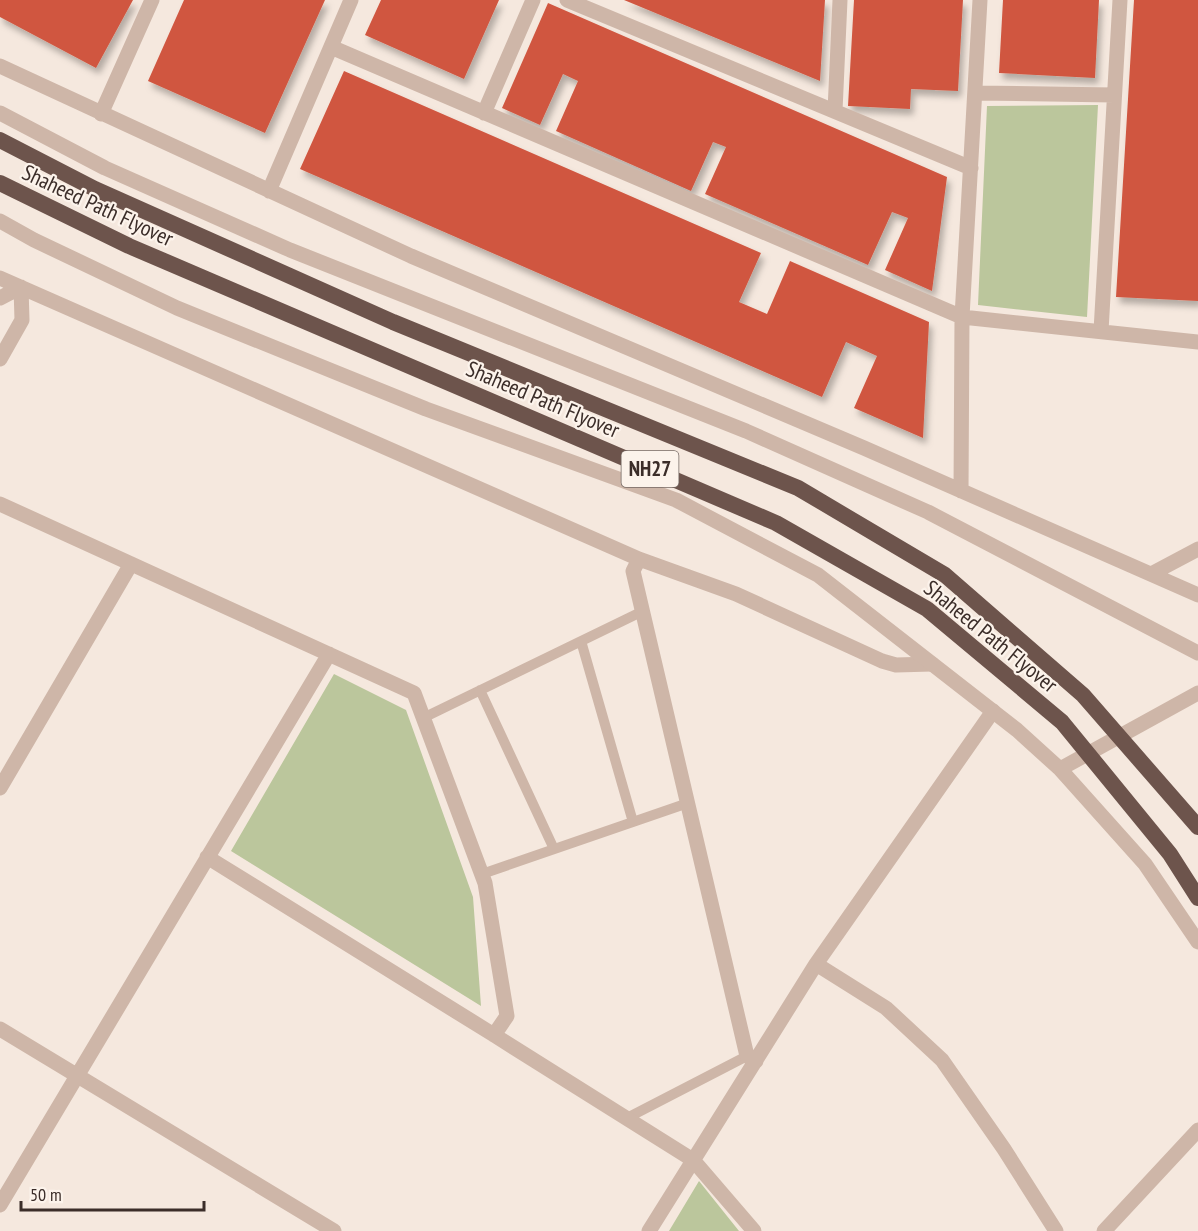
<svg xmlns="http://www.w3.org/2000/svg" width="1198" height="1231" font-family="'PT Sans Narrow',sans-serif">
	<style>
		.park { fill: #bbc69c }
		.building { fill: #d05740; filter: url(#shadow) }
		.lines { fill: none; stroke-linecap: round; stroke-linejoin: round }
		.service { stroke: #ceb6a8; stroke-width: 10 }
		.minor { stroke: #ceb6a8; stroke-width: 15 }
		.tertiary { stroke: #ceb6a8; stroke-width: 15 }
		.trunk-bridge { stroke: #6d544c; stroke-width: 16 }
		.labels { text-anchor: middle; stroke-width: 4.5; stroke-linejoin: round; paint-order: stroke }
		.shield { fill: #fcf3eb; stroke: #756863; stroke-width: 1.5 }
		.shield-label { font-size: 21px; font-weight: bold; fill: #3b2d29 }
		.street-label { font-size: 22px; fill: #3b2d29; stroke: #fcf3eb }
	</style>
	<defs>
		<filter id="shadow"><feDropShadow dx="3.5" dy="6" stdDeviation="3" flood-color="#0004"/></filter>
	</defs>
	<rect width="100%" height="100%" fill="#f5e8de"/>
	<path class="park" d="M1098,105L1087,317L978,305L987,106Z
		M334,674L406,710L473,897L481,1006L231,851Z
		M699,1181L739,1231H669Z"/>
	<path class="building" d="M0,0H133L96,68L0,17Z
		M184,0H325L265,133L148,81Z
		M381,0H499L464,79L365,35Z
		M624,0H825L820,81Z
		M854,0H963L958,91L911,89L910,109L848,106Z
		M1003,0H1099L1095,78L999,73Z
		M1134,0H1198V301L1116,297Z
		M548,3L947,177L932,291L885,270L908,218L892,212L868,265L705,194L726,147L713,142L691,191L556,131L578,81L563,74L540,125L502,108Z
		M344,71L761,253L739,302L767,314L790,261L929,322L923,438L854,408L877,356L846,342L822,397L300,169Z"/>
	<g class="lines">
		<path class="service" d="M581,641L633,822
			M480,690L554,849
			M423,718L643,611
			M482,874L688,803
			M627,1118L747,1056"/>
		<path class="minor" d="M567,0L971,168
			M331,47L962,317L1198,342
			M0,66L411,256L864,448L1198,595
			M975,93L1114,95
			M835,111L840,0
			M484,113L533,0
			M101,114L152,0
			M269,191L351,0
			M0,278L639,559L736,594L882,661L896,665L932,664
			M0,298L21,287L22,320L0,359
			M1101,331L1120,0
			M961,491L962,317L980,0
			M0,504L414,693L485,883L507,1016L494,1035
			M639,559L633,571L747,1056L756,1061
			M1151,574L1198,549
			M0,788L131,564
			M207,857L494,1035L693,1160L754,1231
			M816,964L886,1008L942,1060L1004,1149L1056,1231
			M0,1029L334,1231
			M0,1205L329,654
			M649,1231L816,964L993,711
			M1104,1231L1198,1130"/>
		<path class="tertiary" d="M0,113L105,168L290,250L746,431L928,512L1198,653
			M0,221L34,240L177,308L426,409L676,500L818,575L1017,730L1060,769L1145,864L1198,942
			M1060,769L1198,693"/>
		<path class="trunk-bridge" d="M0,140L95,189L393,322L798,488L945,575L1083,695L1198,827
			M0,183L129,246L776,523L927,609L1062,722L1170,854L1198,898"/>
	</g>
	<g class="labels">
		<rect class="shield" x="621.5" y="451" width="57" height="36" rx="4.5"/>
		<g class="shield-label">
			<text x="650" y="476">NH27</text>
		</g>
		<g class="street-label">
			<text transform="translate(98 205) rotate(25)" y="8">Shaheed Path Flyover</text>
			<text transform="translate(543 399) rotate(23)" y="8">Shaheed Path Flyover</text>
			<text transform="translate(991 636) rotate(39)" y="8">Shaheed Path Flyover</text>
		</g>
	</g>
	<path d="M21 1201v9h183v-9" fill="none" stroke="#3b2d29" stroke-width="3"/>
	<text x="30" y="1201" font-size="18" fill="#3b2d29" stroke="#fcf3eb" stroke-width="4.5" paint-order="stroke">50 m</text>
</svg>
